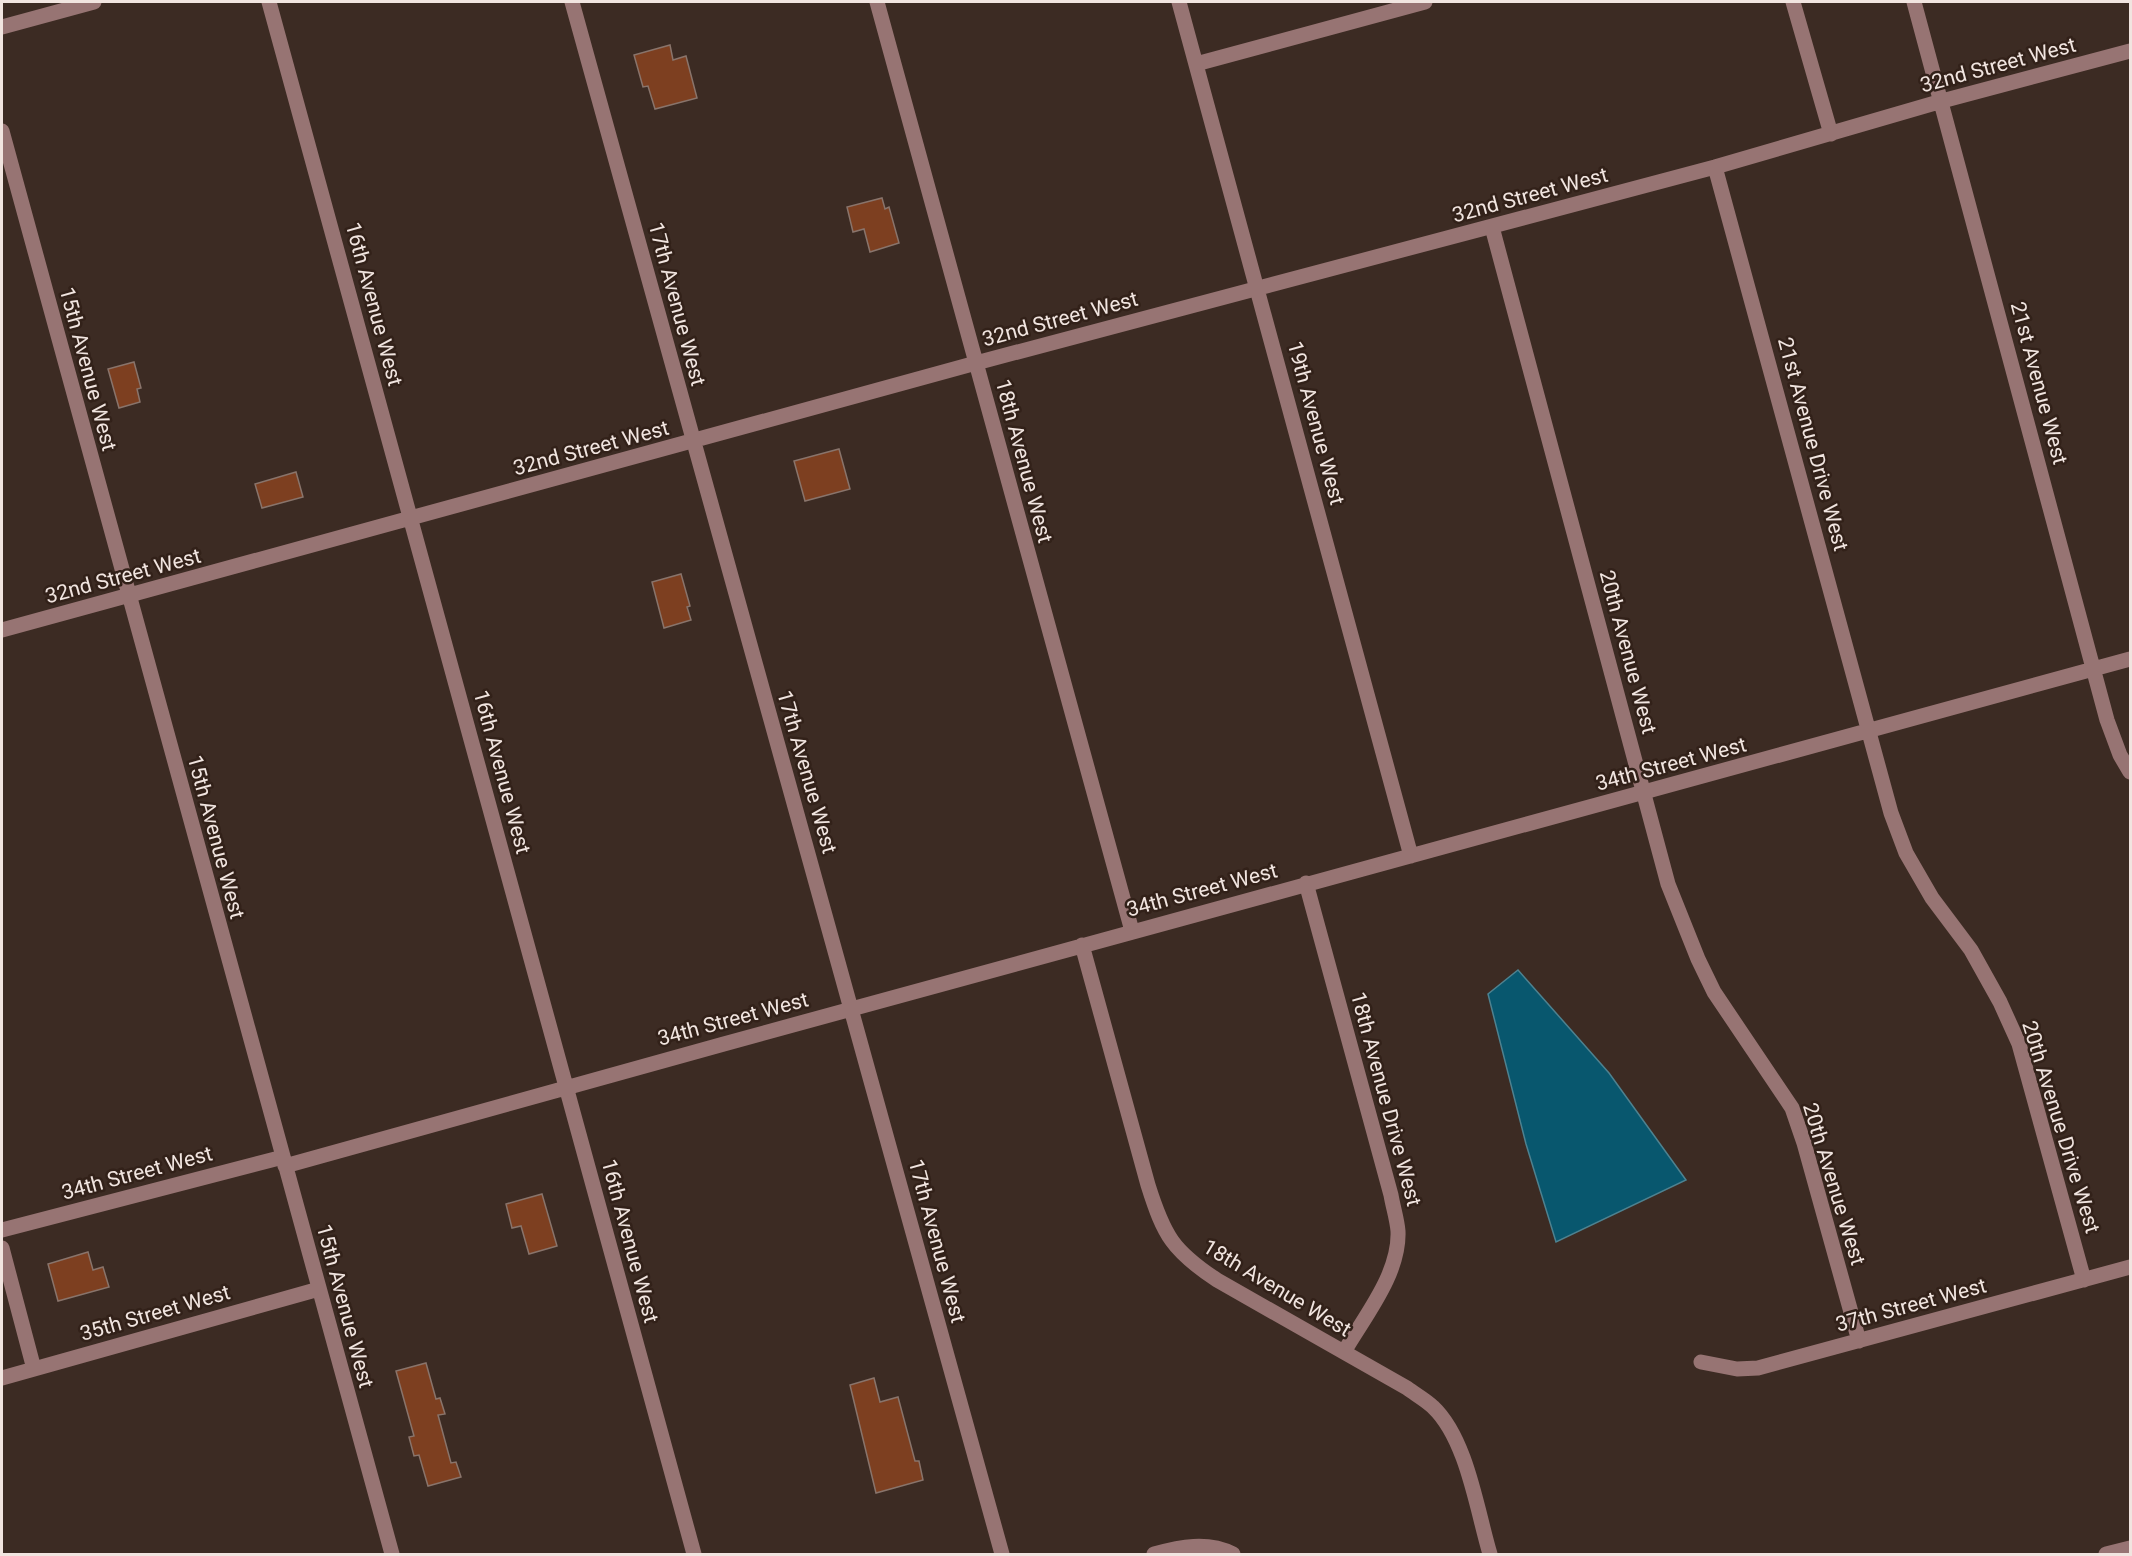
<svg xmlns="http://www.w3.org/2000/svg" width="2132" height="1556" font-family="Roboto,sans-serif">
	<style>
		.water { fill: #08576e; stroke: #4e8290; stroke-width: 1.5 }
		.building { fill: #7d3f20; stroke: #89746b; stroke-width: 1.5 }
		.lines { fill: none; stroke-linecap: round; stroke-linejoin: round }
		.minor { stroke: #977473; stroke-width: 15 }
		.labels { text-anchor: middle; stroke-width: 5; stroke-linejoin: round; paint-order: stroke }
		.street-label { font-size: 21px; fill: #f1e5e0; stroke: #322119 }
	</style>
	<rect width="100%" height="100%" fill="#3c2b23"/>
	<path class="water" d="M1518,970L1609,1073L1686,1180L1556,1242L1526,1144L1488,994Z"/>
	<path class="building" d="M670,45L673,60L686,56L697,98L655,109L648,86L643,87L634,55Z
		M882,198L885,209L889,207L899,243L870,252L864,229L853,232L847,207Z
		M134,362L141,388L137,389L140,402L119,408L108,369Z
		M839,449L850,489L805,501L794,461Z
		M296,472L303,497L262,508L255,484Z
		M681,574L690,606L687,607L691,620L664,628L652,582Z
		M542,1194L557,1246L529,1254L521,1226L512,1228L506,1204Z
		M88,1252L93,1270L103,1267L109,1287L58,1301L48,1264Z
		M426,1363L436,1399L440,1398L445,1414L438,1415L451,1463L456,1462L461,1477L428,1486L419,1455L414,1456L409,1437L414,1436L396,1371Z
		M874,1378L880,1402L898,1397L915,1461H919L923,1480L876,1493L850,1385Z"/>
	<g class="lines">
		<path class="minor" d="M269,2L694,1554
			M572,2L1002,1554
			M877,2L1132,931
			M1179,2L1411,856
			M1793,2L1831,134
			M1914,2L2107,720L2120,755L2130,772
			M2,27L94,2
			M1196,64L1425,2
			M2,131L392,1554
			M1715,167L1891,813L1906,853L1932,898L1971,950L2000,1002L2019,1044L2084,1280
			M1492,227L1668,884L1698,959L1714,992L1792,1108L1804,1143L1859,1341
			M2,630L976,363L1715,167L1942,101L2130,51
			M1306,883L1391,1195C1393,1207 1397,1219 1398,1231C1400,1274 1364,1317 1344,1352
			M1082,945L1148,1185C1164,1236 1173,1251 1217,1280L1407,1388C1415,1394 1426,1400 1433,1407C1467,1439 1477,1511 1490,1554
			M285,1166C899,993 1516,830 2130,659
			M2,1230L283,1157
			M2,1248L34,1369
			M1701,1362L1737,1369L1758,1368L2130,1267
			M2,1378L319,1289
			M1154,1554C1180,1547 1207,1541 1233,1554
			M2106,1554L2130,1548"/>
	</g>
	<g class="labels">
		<g class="street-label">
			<text transform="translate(1998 65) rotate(-15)" y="7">32nd Street West</text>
			<text transform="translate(1530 195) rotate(-15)" y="7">32nd Street West</text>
			<text transform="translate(374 304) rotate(75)" y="7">16th Avenue West</text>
			<text transform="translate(677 304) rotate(75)" y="7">17th Avenue West</text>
			<text transform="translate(1060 319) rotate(-15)" y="7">32nd Street West</text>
			<text transform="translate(88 369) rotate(75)" y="7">15th Avenue West</text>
			<text transform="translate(2039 383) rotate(75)" y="7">21st Avenue West</text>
			<text transform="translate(1316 423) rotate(75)" y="7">19th Avenue West</text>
			<text transform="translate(1813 444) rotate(75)" y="7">21st Avenue Drive West</text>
			<text transform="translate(591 448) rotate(-15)" y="7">32nd Street West</text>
			<text transform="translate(1024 461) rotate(75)" y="7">18th Avenue West</text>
			<text transform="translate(123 576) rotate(-15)" y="7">32nd Street West</text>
			<text transform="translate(1628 652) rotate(75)" y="7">20th Avenue West</text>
			<text transform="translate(1671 764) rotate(-15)" y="7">34th Street West</text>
			<text transform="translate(502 772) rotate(75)" y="7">16th Avenue West</text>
			<text transform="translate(807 772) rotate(74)" y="7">17th Avenue West</text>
			<text transform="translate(216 837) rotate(75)" y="7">15th Avenue West</text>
			<text transform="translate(1202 890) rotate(-15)" y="7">34th Street West</text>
			<text transform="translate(733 1019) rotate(-15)" y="7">34th Street West</text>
			<text transform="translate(1386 1099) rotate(75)" y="7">18th Avenue Drive West</text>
			<text transform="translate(2061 1127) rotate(73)" y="7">20th Avenue Drive West</text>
			<text transform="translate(137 1173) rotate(-15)" y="7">34th Street West</text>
			<text transform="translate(1834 1184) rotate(73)" y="7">20th Avenue West</text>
			<text transform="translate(630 1241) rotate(75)" y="7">16th Avenue West</text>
			<text transform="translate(937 1241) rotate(75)" y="7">17th Avenue West</text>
			<text transform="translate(1277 1288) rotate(31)" y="7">18th Avenue West</text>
			<text transform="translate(1911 1305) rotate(-15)" y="7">37th Street West</text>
			<text transform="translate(345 1306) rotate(75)" y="7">15th Avenue West</text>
			<text transform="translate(155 1313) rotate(-16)" y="7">35th Street West</text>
		</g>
	</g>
	<rect width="2132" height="1556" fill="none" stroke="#f1e5e0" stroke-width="6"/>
</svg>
